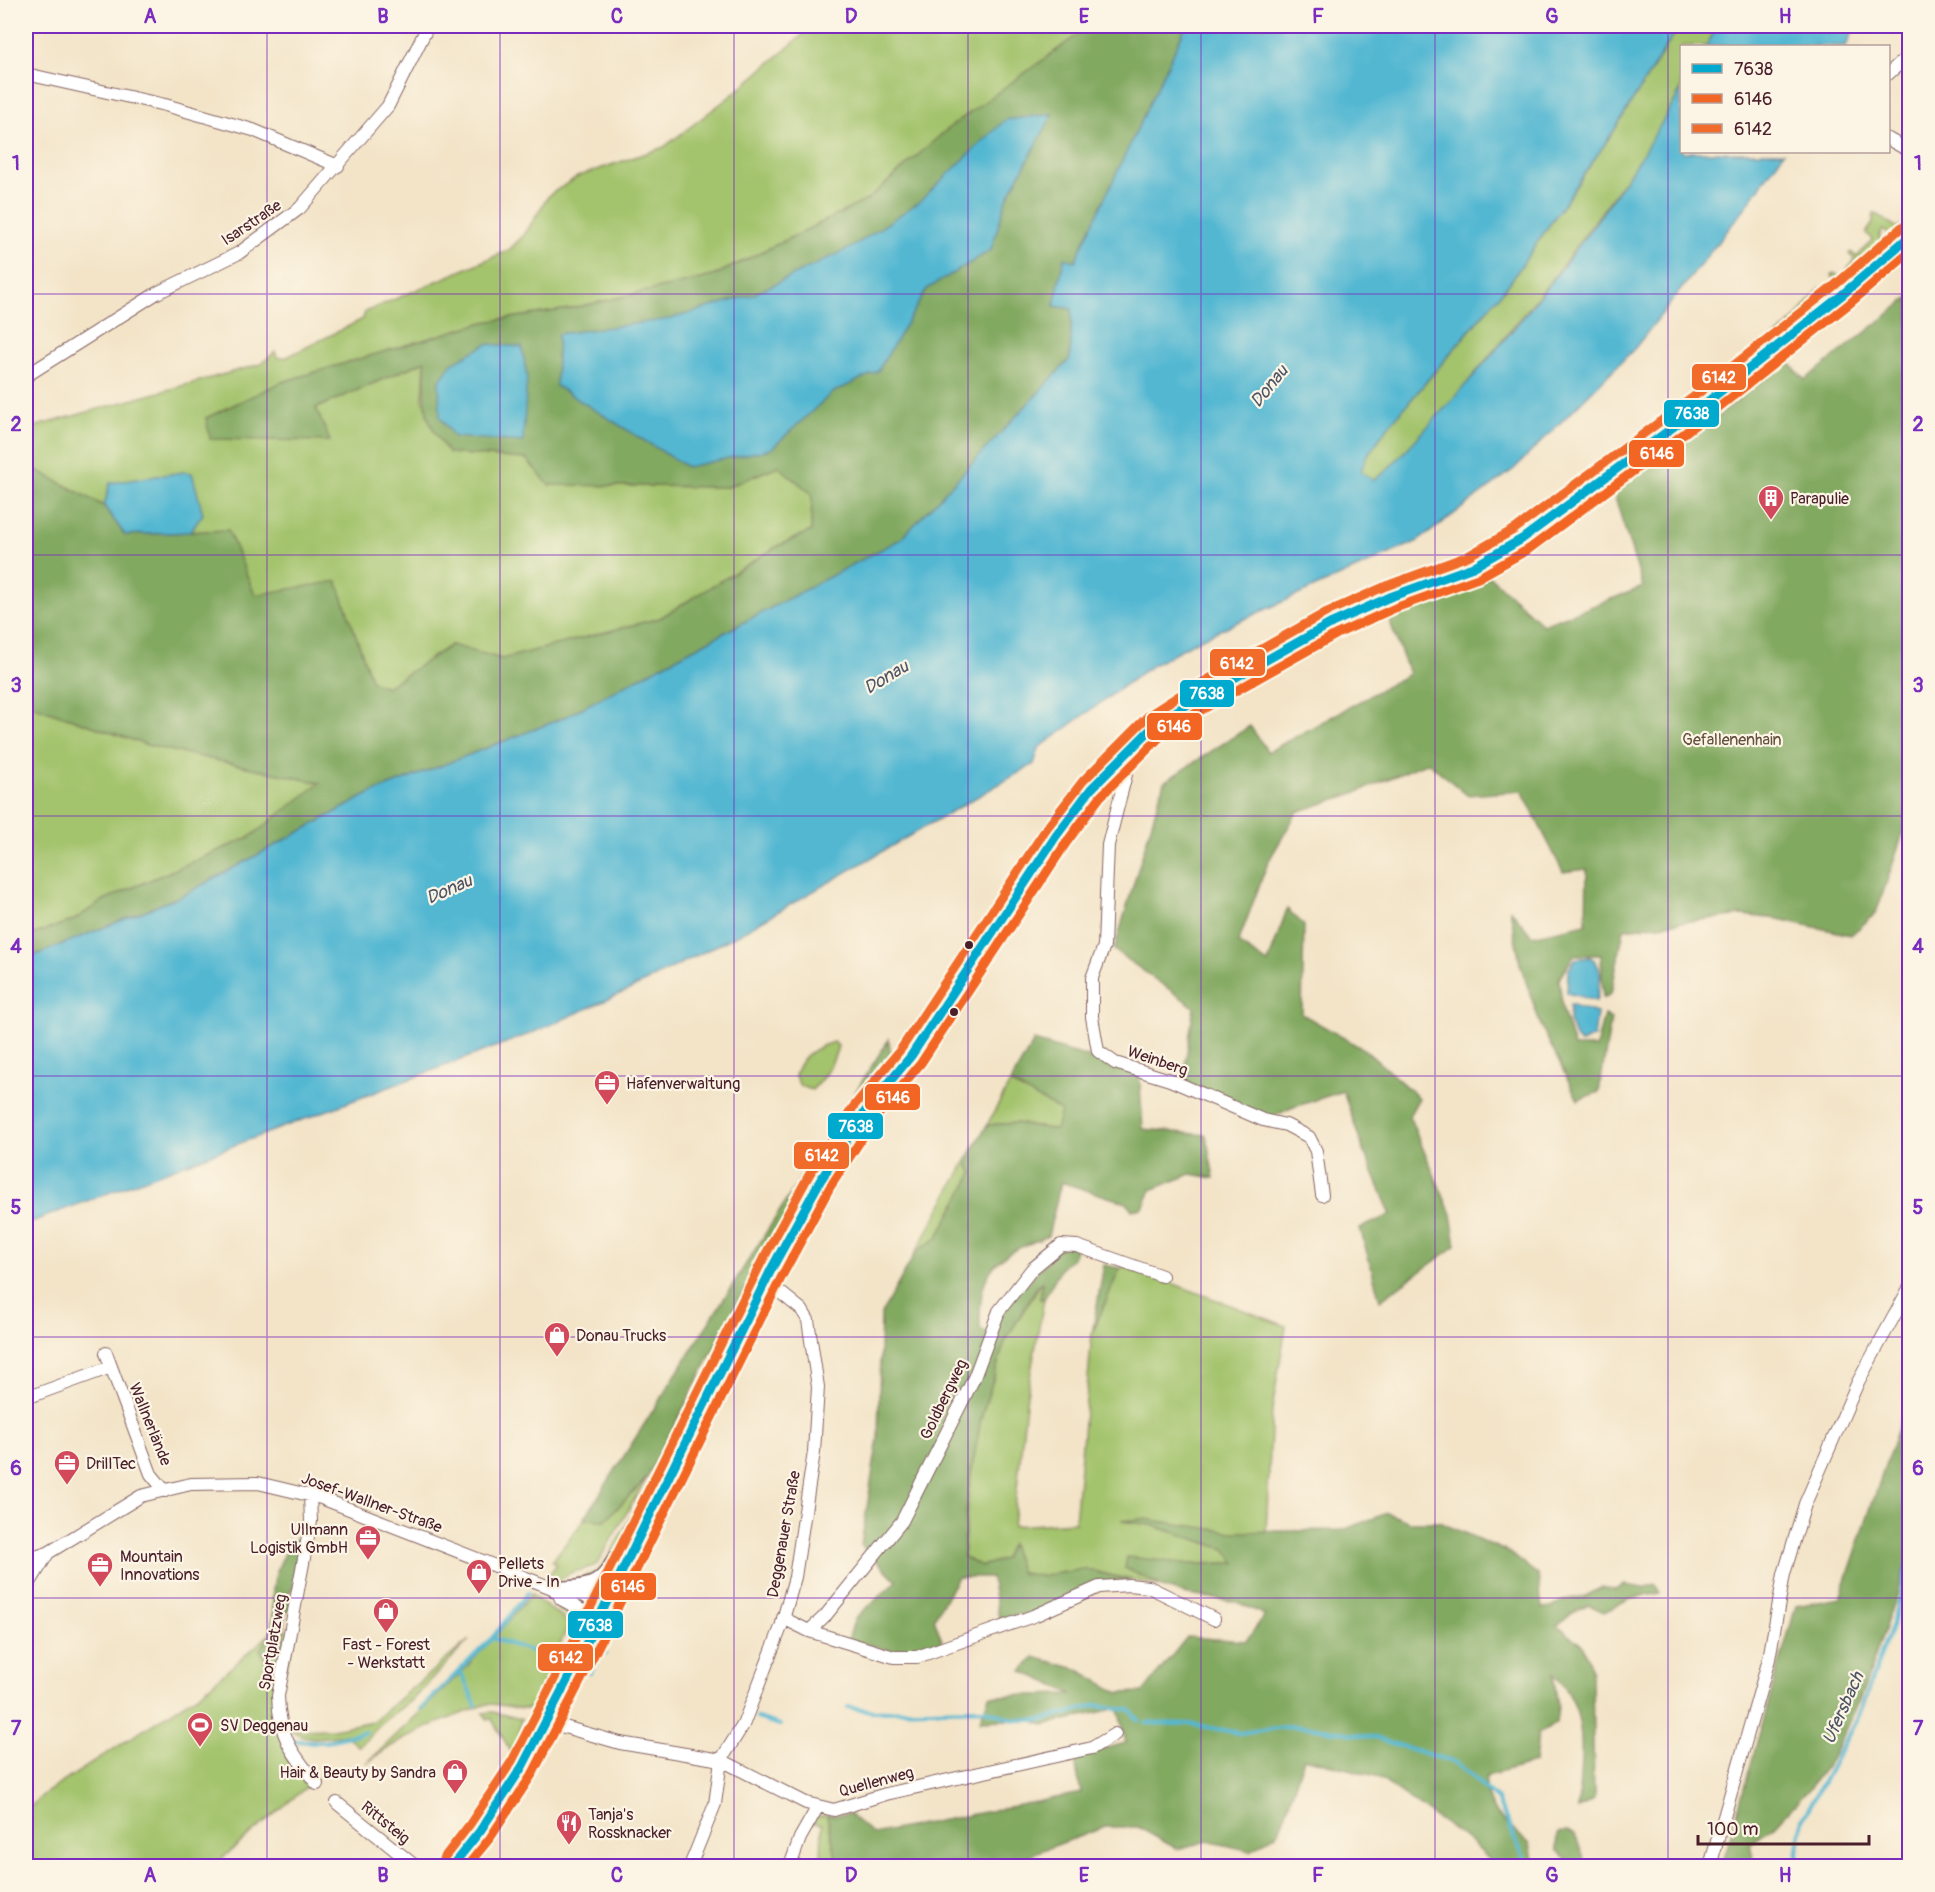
<svg xmlns="http://www.w3.org/2000/svg" width="1935" height="1892" font-family="Pangolin,sans-serif">
	<style>
		.green { fill: #a3c36c; stroke: #76714c; stroke-width: 1.5 }
		.forest { fill: #82a960; stroke: #666446; stroke-width: 1.5 }
		.water { fill: #53b7d2; stroke: #4e6b7e; stroke-width: 1.5 }
		.lines { fill: none; stroke-linecap: round; stroke-linejoin: round }
		.stream { stroke: #53b7d2; stroke-width: 4 }
		.street-casing { stroke: #856462; stroke-width: 14 }
		.secondary-casing { stroke: #856462; stroke-width: 19 }
		.street { stroke: #fff; stroke-width: 12 }
		.secondary { stroke: #fff; stroke-width: 16 }
		.bus-1-casing { stroke: #fcf5e5; stroke-width: 14 }
		.bus-2-casing { stroke: #fcf5e5; stroke-width: 14 }
		.bus-3-casing { stroke: #fcf5e5; stroke-width: 14 }
		.bus-1 { stroke: #00a9ce; stroke-width: 9 }
		.bus-2 { stroke: #f26522; stroke-width: 9 }
		.bus-3 { stroke: #f16c2b; stroke-width: 9 }
		.grid { fill: none; stroke: #7b2cbf; stroke-width: 1.5; stroke-opacity: 0.55 }
		.bus-dot { fill: #4a1f2b; stroke: #fcf5e5; stroke-width: 2 }
		.labels { text-anchor: middle; stroke-width: 4.5; stroke-linejoin: round; paint-order: stroke }
		.street-label { font-size: 16px; fill: #4a1f2b; stroke: #fcf5e5 }
		.poi-label { font-size: 16px; fill: #4a1f2b; stroke: #fcf5e5; text-anchor: start }
		.park-label { font-size: 16px; fill: #65503e; stroke: #fcf5e5 }
		.water-label { font-size: 18px; font-style: italic; fill: #4d5465; stroke: #fcf5e5 }
		.line-badge { stroke: #fcf5e5; stroke-width: 2 }
		.badge-label { font-size: 16px; text-anchor: middle; font-weight: bold; fill: #fff }
		.neatline { fill: none; stroke: #7b2cbf; stroke-width: 2 }
		.grid-label { font-size: 20px; text-anchor: middle; font-weight: bold; fill: #7b2cbf }
	</style>
	<rect width="100%" height="100%" fill="#fcf5e5"/>
	<filter id="ink" filterUnits="userSpaceOnUse"><feTurbulence type="fractalNoise" baseFrequency=".0167" numOctaves="2"/><feDisplacementMap in="SourceGraphic" scale="12" xChannelSelector="R" yChannelSelector="G"/><feConvolveMatrix kernelMatrix="1 2 1 2 8 2 1 2 1" color-interpolation-filters="sRGB"/></filter>
	<filter id="wash" filterUnits="userSpaceOnUse"><feTurbulence type="fractalNoise" baseFrequency=".008" numOctaves="4" result="noise"/><feDisplacementMap in="SourceGraphic" scale="24" xChannelSelector="R" yChannelSelector="G"/><feGaussianBlur stdDeviation="1.35" result="paint"/><feColorMatrix in="noise" values="0 0 0 0 0 0 0 0 0 0 0 0 0 0 0 0 0 1.4 0 .05"/><feComposite in="paint" operator="in"/></filter>
	<g filter="url(#wash)">
		<rect width="100%" height="100%" fill="#f3e4c8"/>
		<path class="green" d="M813,26H1090L950,127L867,200L713,276L569,309L484,322L282,382L206,418L329,441L316,408L425,361L423,400L449,453L526,459L550,485L728,487L778,466L812,494L811,531L778,546L660,618L502,659L451,645L387,687L372,682L337,582L255,595L228,530L190,532L202,514L110,483L104,506L29,466L26,467V429L261,364L275,352L278,358L287,357L363,319L365,312L509,250L525,234L549,195L579,176L664,147L737,91Z
			M1679,26H1718L1706,46H1682L1681,90L1647,150L1553,278L1447,408L1385,472L1373,480L1360,471L1366,457L1388,427L1508,285L1615,129Z
			M1874,213L1896,227L1904,226L1909,217V225L1894,238L1883,230L1879,237L1887,244L1844,283L1837,282L1832,276L1834,273L1841,277L1855,260L1849,254L1851,252L1857,257L1873,239L1866,233L1873,223Z
			M1820,288H1824L1827,296L1758,352L1796,318Z
			M26,703L147,745L321,783L250,837L104,900L74,920L26,937Z
			M834,1042L838,1046C833,1064 825,1076 812,1090L800,1086L795,1076C799,1057 815,1047 834,1042Z
			M1010,1083L1062,1111L1056,1130L1016,1123L987,1125Z
			M966,1161L973,1173L937,1238L916,1252Z
			M1126,1266L1286,1326L1272,1410L1266,1532L1232,1533L1144,1519L1125,1521L1151,1525L1225,1549L1237,1563L1191,1564L1127,1558L1163,1587L1084,1569L1041,1576L1021,1573L1011,1544L1004,1559L981,1566L963,1557L968,1491L981,1418L1005,1341L1042,1281L1041,1299H1044L1027,1394L1013,1526L1075,1522L1092,1334L1120,1268Z
			M757,1281L649,1498L612,1561L598,1577L566,1583L596,1572L605,1562L695,1405Z
			M647,1478L597,1564C585,1572 567,1569 558,1582L546,1579L556,1565L552,1561L585,1519L605,1520Z
			M532,1594C543,1608 561,1612 568,1625L534,1708C519,1712 504,1703 487,1704C443,1721 405,1733 367,1763L465,1669Z
			M558,1605L579,1619L580,1641L554,1691L549,1688L574,1634L573,1621L557,1608Z
			M276,1629L297,1633C275,1702 261,1724 310,1784L213,1866H26V1811L44,1794L201,1693Z
			M469,1640L414,1698L384,1721L359,1747L346,1735C326,1737 303,1743 288,1727L292,1721L297,1730L333,1729L373,1721Z
			M493,1712L521,1719L517,1754L512,1753L491,1718L488,1720L483,1713Z
			M827,1815L838,1866H821L822,1824L813,1822L817,1816Z"/>
		<path class="forest" d="M1090,26H1186L1075,262L1064,259L1054,306L1072,308L1070,359L901,539L563,718L369,794L184,895L26,959V937L74,920L104,900L250,837L320,783L147,745L26,703V467L29,466L104,506L125,535L228,530L255,595L337,581L372,682L387,687L451,645L502,659L660,618L778,546L811,531L812,494L778,466L728,487L549,485L526,459L449,453C419,415 426,405 425,361L316,408L330,441L210,439L206,418L282,382L484,322L569,309L713,276L867,200L950,127Z
			M1909,298L1910,484L1906,486L1905,501L1910,511L1909,816L1876,913L1851,935L1778,919L1742,915L1624,929L1611,994L1603,998L1601,955H1574L1559,979L1563,1011L1574,1047H1596L1604,1015L1611,1019L1599,1092L1578,1100L1541,1026L1520,964L1510,909L1532,936L1586,924L1587,869L1563,872L1522,791L1467,795L1428,762L1360,791L1297,812L1268,862L1238,943L1268,963L1287,909L1304,925L1302,1014L1365,1050L1419,1098L1409,1116L1451,1214L1456,1246L1380,1300L1360,1228L1391,1215L1363,1149L1343,1091L1291,1108L1264,1121L1182,1085L1194,1007L1114,950L1164,782L1250,726L1268,752L1409,674L1389,619L1487,574L1543,625L1643,587L1613,491L1709,424L1787,360L1805,380Z
			M889,1039L891,1062L845,1126L754,1272L647,1478L605,1520L584,1519Z
			M1034,1041L1139,1072L1143,1129L1206,1135L1214,1178L1191,1174L1151,1190L1143,1208L1132,1210L1127,1203L1061,1182L1048,1236C1037,1241 1024,1245 1013,1251C981,1268 979,1297 980,1329L991,1335L1000,1312L1061,1246L1076,1247L1073,1258L1061,1268L1044,1299H1040L1042,1282L1038,1285L1005,1341L981,1418L968,1491L963,1557L982,1566L1004,1559L1011,1544L1021,1573L1041,1576L1084,1569L1132,1581H1098L1031,1613L999,1618L991,1577H958L934,1618L942,1641L925,1651H894L848,1640L855,1618L897,1581L861,1545L878,1438L881,1314L916,1252L937,1238L973,1173L966,1161L987,1125L1016,1123L1056,1130L1061,1111L1010,1083Z
			M1104,1265L1120,1268L1092,1334Z
			M1909,1396V1557L1864,1689L1834,1754L1810,1788L1774,1827L1750,1844L1755,1866H1722L1796,1606L1840,1598Z
			M1387,1513L1410,1522H1439L1510,1553L1538,1575L1542,1608L1551,1607L1568,1599L1584,1597L1602,1587L1615,1590L1625,1585L1643,1588L1655,1584L1660,1593L1631,1599L1604,1612L1589,1605L1572,1613L1558,1626L1584,1647L1592,1671L1594,1799L1578,1809C1580,1759 1592,1711 1553,1674L1558,1705L1556,1723L1538,1734L1535,1763L1487,1776C1480,1808 1508,1825 1530,1843L1534,1866H1496L1472,1843L1376,1776L1304,1758L1279,1832L1251,1851L1208,1841L1177,1849L1138,1827H1105L1000,1866L950,1863L925,1866H838L827,1815L849,1814L873,1834L1081,1793L1074,1756L1126,1743L1118,1708L1043,1725L1029,1719L980,1721L989,1696L1073,1694L1022,1671L1034,1657L1077,1669L1119,1693L1143,1692L1187,1637L1246,1641L1265,1615L1237,1602L1188,1595L1163,1587L1125,1568L1127,1557L1191,1564L1236,1563L1225,1549L1151,1525L1121,1521L1144,1519L1232,1532L1343,1530Z
			M295,1539L301,1544C301,1559 292,1572 294,1587L288,1594L291,1608L285,1614C287,1626 279,1673 274,1686C265,1674 270,1663 260,1650C277,1632 272,1613 273,1591C274,1572 284,1553 295,1539Z
			M1567,1831L1575,1835L1585,1860L1579,1866H1567L1571,1863L1557,1850L1558,1833Z"/>
		<path class="water" d="M1186,26H1679L1615,129L1508,285L1388,427L1366,457L1361,471L1373,480L1385,472C1496,357 1602,229 1681,90L1682,152H1784L1748,204L1635,348L1514,469L1418,541L1202,638L1151,666L1039,748L1034,764L739,934L631,989L532,1033L26,1224V959L184,895L369,794L563,718L901,539L1070,359L1072,309L1054,306L1064,258L1075,261Z
			M1718,26H1855L1846,46H1706Z
			M1053,114L1006,200L991,250L927,289L878,371L832,393L771,449L687,467L556,386L558,334L670,319L754,294L852,247L919,202L1005,120Z
			M487,344L522,347L527,377L523,442L454,437L440,417L439,382L452,363Z
			M184,472L192,473L203,514L190,532L125,535L104,506L110,483Z
			M1590,957C1606,967 1599,985 1596,1001L1567,993L1568,971L1575,959Z
			M1570,1004L1597,1013L1594,1037L1581,1043L1576,1039L1569,1021Z"/>
		<g class="lines">
			<path class="stream" d="M1854,27L1859,29
				M298,1561L301,1537
				M492,1638L549,1657
				M561,1661L562,1662
				M460,1670L476,1706
				M590,1673L603,1653H606
				M848,1707L873,1711L984,1709L1015,1720H1042L1097,1705L1129,1710L1139,1720
				M421,1709L492,1638L528,1593
				M757,1718L780,1725
				M1145,1723L1189,1724L1240,1733L1291,1726L1310,1727L1372,1737L1457,1763L1497,1800L1528,1866
				M295,1741L325,1742L365,1732
				M1799,1866L1797,1858L1803,1819L1859,1715L1894,1618L1910,1558"/>
		</g>
	</g>
	<g filter="url(#ink)">
		<g class="lines">
			<g class="street-casing">
				<path id="street" d="M26,74L165,105L253,130L338,166
					M1888,74L1910,54
					M1888,139L1910,151
					M26,376L157,293L239,253L300,208L388,106L428,26
					M1133,747L1108,845L1104,946L1092,978V1017L1098,1051L1115,1063L1170,1080L1263,1120L1286,1125L1309,1137L1316,1151L1322,1195
					M106,1353L145,1458L151,1474L165,1491
					M26,1398L111,1367
					M310,1495L311,1521L278,1696C279,1737 292,1753 317,1784
					M26,1560L48,1553
					M26,1589L48,1553L141,1496L191,1484L258,1483L321,1498L557,1590L584,1596L604,1606
					M557,1590L561,1599L598,1619
					M783,1618L809,1631L826,1615L902,1521L974,1378L999,1311L1032,1269L1061,1245L1077,1246L1162,1276
					M809,1631L894,1657H917L1036,1615L1099,1587L1129,1585L1149,1587L1214,1619
					M547,1722L620,1743L721,1760L806,1803L834,1810L886,1794L1092,1748L1115,1734
					M337,1803L415,1866
					M690,1866L715,1804L721,1760L743,1725L781,1627L795,1577L814,1452L818,1387L808,1320L802,1310L776,1289L764,1284
					M790,1866L800,1838L817,1808
					M1710,1866L1769,1659L1784,1574L1805,1504L1858,1382L1910,1287"/>
			</g>
			<g class="secondary-casing">
				<path id="secondary" d="M557,1590C600,1588 602,1584 623,1548
					M452,1866L480,1831L522,1767L584,1648L772,1268L820,1181L864,1113L911,1056L1056,836L1091,789L1156,724L1183,707L1332,623L1390,597L1473,567L1522,539L1707,402L1842,295L1910,236"/>
			</g>
			<use href="#street" class="street"/>
			<use href="#secondary" class="secondary"/>
			<g class="bus-1-casing">
				<path id="bus-1" d="M452,1866L480,1831L522,1767L584,1648L772,1268L820,1181L864,1113L911,1056L1056,836L1091,789L1156,724L1183,707L1332,623L1390,597L1473,567L1522,539L1707,402L1842,295L1910,236"/>
			</g>
			<g class="bus-2-casing">
				<path id="bus-2" d="M467,1866L490,1838L533,1773L595,1653L783,1274L830,1187L874,1120L921,1063L1066,843L1100,797L1164,733L1189,717L1337,634L1395,608L1478,578L1529,549L1714,411L1849,304L1910,252"/>
			</g>
			<g class="bus-3-casing">
				<path id="bus-3" d="M443,1859L470,1824L512,1761L573,1643L761,1263L809,1175L854,1106L901,1049L1046,829L1083,781L1149,715L1177,697L1327,612L1386,586L1468,556L1515,529L1700,392L1834,286L1902,227"/>
			</g>
			<use href="#bus-1" class="bus-1"/>
			<use href="#bus-2" class="bus-2"/>
			<use href="#bus-3" class="bus-3"/>
		</g>
	</g>
	<path class="grid" d="M267,26V1866M500,26V1866M734,26V1866M968,26V1866M1201,26V1866M1435,26V1866M1668,26V1866M26,294H1910M26,555H1910M26,816H1910M26,1076H1910M26,1337H1910M26,1598H1910"/>
	<defs>
		<g id="building-pin" transform="scale(1.35)"><path d="M0 17L-7.5 6A9.5 9.5 0 1 1 7.5 6Z" fill="#d1495b" stroke="#fcf5e5"/><path d="M-4-6H4V6H1V3H-1V6H-4ZM-2.5-4.3h1.7v1.8h-1.7ZM.8-4.3h1.7v1.8H.8ZM-2.5-1h1.7V.8h-1.7ZM.8-1h1.7V.8H.8Z" fill="#fff"/></g>
		<g id="office-pin" transform="scale(1.35)"><path d="M0 17L-7.5 6A9.5 9.5 0 1 1 7.5 6Z" fill="#d1495b" stroke="#fcf5e5"/><path d="M-6-3h4V-5.5h4V-3h4V5H-6ZM-1-4.5V-3h2v-1.5ZM-6 0V1H6V0Z" fill="#fff"/></g>
		<g id="shop-pin" transform="scale(1.35)"><path d="M0 17L-7.5 6A9.5 9.5 0 1 1 7.5 6Z" fill="#d1495b" stroke="#fcf5e5"/><path d="M-5-2.5h2.3a2.7 3.5 0 0 1 5.4 0H5L5.5 6h-11ZM-1.5-2.5h3a1.5 2.3 0 0 0-3 0Z" fill="#fff"/></g>
		<g id="stadium-pin" transform="scale(1.35)"><path d="M0 17L-7.5 6A9.5 9.5 0 1 1 7.5 6Z" fill="#d1495b" stroke="#fcf5e5"/><path d="M0-5a6.5 5 0 1 0 0 10a6.5 5 0 1 0 0-10ZM-3.5-1.8h7v3.6h-7Z" fill="#fff"/></g>
		<g id="restaurant-pin" transform="scale(1.35)"><path d="M0 17L-7.5 6A9.5 9.5 0 1 1 7.5 6Z" fill="#d1495b" stroke="#fcf5e5"/><path d="M-5-6h1v4h1v-4h1v4h1v-4h1v5L-1.5 .5V6h-2V.5L-5-1ZM5-6V6H3V1.5H1.5Q1.5-4 5-6Z" fill="#fff"/></g>
	</defs>
	<g fill-rule="evenodd">
		<use href="#building-pin" x="1771" y="498"/>
		<use href="#office-pin" x="607" y="1083"/>
		<use href="#shop-pin" x="557" y="1335"/>
		<use href="#office-pin" x="67" y="1463"/>
		<use href="#office-pin" x="368" y="1538"/>
		<use href="#office-pin" x="100" y="1565"/>
		<use href="#shop-pin" x="479" y="1572"/>
		<use href="#shop-pin" x="386" y="1611"/>
		<use href="#stadium-pin" x="200" y="1725"/>
		<use href="#shop-pin" x="455" y="1772"/>
		<use href="#restaurant-pin" x="569" y="1823"/>
	</g>
	<g class="bus-dot">
		<circle cx="969" cy="945" r="5"/>
		<circle cx="954" cy="1012" r="5"/>
	</g>
	<g class="labels">
		<g class="street-label">
			<text transform="translate(251 222) rotate(-34)" y="6">Isarstraße</text>
			<text transform="translate(1158 1060) rotate(19)" y="6">Weinberg</text>
			<text transform="translate(943 1399) rotate(-64)" y="6">Goldbergweg</text>
			<text transform="translate(151 1424) rotate(68)" y="6">Wallnerlände</text>
			<text transform="translate(372 1502) rotate(20)" y="6">Josef-Wallner-Straße</text>
			<text transform="translate(783 1534) rotate(-80)" y="6">Deggenauer Straße</text>
			<text transform="translate(272 1642) rotate(-80)" y="6">Sportplatzweg</text>
			<text transform="translate(876 1781) rotate(-15)" y="6">Quellenweg</text>
			<text transform="translate(386 1822) rotate(39)" y="6">Rittsteig</text>
		</g>
		<g class="poi-label">
			<text x="1790" y="504">Parapulie</text>
			<text x="626" y="1089">Hafenverwaltung</text>
			<text x="576" y="1341">Donau Trucks</text>
			<text x="86" y="1469">DrillTec</text>
			<text x="348" y="1535" text-anchor="end">Ullmann<tspan x="348" dy="18">Logistik GmbH</tspan></text>
			<text x="120" y="1562">Mountain<tspan x="120" dy="18">Innovations</tspan></text>
			<text x="498" y="1569">Pellets<tspan x="498" dy="18">Drive - In</tspan></text>
			<text x="386" y="1650" text-anchor="middle">Fast - Forest<tspan x="386" dy="18">- Werkstatt</tspan></text>
			<text x="220" y="1731">SV Deggenau</text>
			<text x="436" y="1778" text-anchor="end">Hair &amp; Beauty by Sandra</text>
			<text x="588" y="1820">Tanja's<tspan x="588" dy="18">Rossknacker</tspan></text>
		</g>
		<g class="park-label">
			<text x="1732" y="745">Gefallenenhain</text>
		</g>
		<g class="water-label">
			<text transform="translate(1269 386) rotate(-51)" y="6">Donau</text>
			<text transform="translate(886 677) rotate(-31)" y="6">Donau</text>
			<text transform="translate(449 889) rotate(-24)" y="6">Donau</text>
			<text transform="translate(1843 1708) rotate(-66)" y="6">Ufersbach</text>
		</g>
	</g>
	<g class="line-badge">
		<rect x="1691" y="363" width="56" height="28" rx="6" fill="#f16c2b"/>
		<rect x="1663" y="399" width="57" height="29" rx="6" fill="#00a9ce"/>
		<rect x="1628" y="439" width="57" height="29" rx="6" fill="#f26522"/>
		<rect x="1209" y="648" width="57" height="29" rx="6" fill="#f16c2b"/>
		<rect x="1179" y="679" width="56" height="29" rx="6" fill="#00a9ce"/>
		<rect x="1146" y="712" width="57" height="29" rx="6" fill="#f26522"/>
		<rect x="864" y="1083" width="57" height="28" rx="6" fill="#f26522"/>
		<rect x="827" y="1112" width="57" height="28" rx="6" fill="#00a9ce"/>
		<rect x="793" y="1141" width="57" height="29" rx="6" fill="#f16c2b"/>
		<rect x="600" y="1572" width="57" height="29" rx="6" fill="#f26522"/>
		<rect x="567" y="1610" width="57" height="29" rx="6" fill="#00a9ce"/>
		<rect x="537" y="1643" width="57" height="29" rx="6" fill="#f16c2b"/>
	</g>
	<g class="badge-label">
		<text x="1719" y="383">6142</text>
		<text x="1692" y="419">7638</text>
		<text x="1657" y="459">6146</text>
		<text x="1237" y="669">6142</text>
		<text x="1207" y="699">7638</text>
		<text x="1174" y="732">6146</text>
		<text x="893" y="1103">6146</text>
		<text x="856" y="1132">7638</text>
		<text x="822" y="1161">6142</text>
		<text x="628" y="1592">6146</text>
		<text x="595" y="1631">7638</text>
		<text x="566" y="1663">6142</text>
	</g>
	<rect width="1935" height="1892" fill="none" stroke="#fcf5e5" stroke-width="66"/>
	<rect x="1680" y="45" width="210" height="108" fill="#fcf5e5" stroke="#b59f9b" stroke-width="1.5"/>
	<rect x="1692" y="64" width="30" height="9" fill="#00a9ce" stroke="#b59f9b" stroke-width="1.5"/>
	<text x="1734" y="75" font-size="18" fill="#4a1f2b">7638</text>
	<rect x="1692" y="94" width="30" height="9" fill="#f26522" stroke="#b59f9b" stroke-width="1.5"/>
	<text x="1734" y="105" font-size="18" fill="#4a1f2b">6146</text>
	<rect x="1692" y="124" width="30" height="9" fill="#f16c2b" stroke="#b59f9b" stroke-width="1.5"/>
	<text x="1734" y="135" font-size="18" fill="#4a1f2b">6142</text>
	<path d="M1698 1835v9h171v-9" fill="none" stroke="#4a1f2b" stroke-width="3"/>
	<text x="1707" y="1835" font-size="18" fill="#4a1f2b" stroke="#fcf5e5" stroke-width="4.5" paint-order="stroke">100 m</text>
	<rect x="33" y="33" width="1869" height="1826" class="neatline"/>
	<g class="grid-label">
		<text x="150" y="23">A</text>
		<text x="383" y="23">B</text>
		<text x="617" y="23">C</text>
		<text x="851" y="23">D</text>
		<text x="1084" y="23">E</text>
		<text x="1318" y="23">F</text>
		<text x="1552" y="23">G</text>
		<text x="1785" y="23">H</text>
		<text x="16" y="170">1</text>
		<text x="1918" y="170">1</text>
		<text x="16" y="431">2</text>
		<text x="1918" y="431">2</text>
		<text x="16" y="692">3</text>
		<text x="1918" y="692">3</text>
		<text x="16" y="953">4</text>
		<text x="1918" y="953">4</text>
		<text x="16" y="1214">5</text>
		<text x="1918" y="1214">5</text>
		<text x="16" y="1475">6</text>
		<text x="1918" y="1475">6</text>
		<text x="16" y="1735">7</text>
		<text x="1918" y="1735">7</text>
		<text x="150" y="1882">A</text>
		<text x="383" y="1882">B</text>
		<text x="617" y="1882">C</text>
		<text x="851" y="1882">D</text>
		<text x="1084" y="1882">E</text>
		<text x="1318" y="1882">F</text>
		<text x="1552" y="1882">G</text>
		<text x="1785" y="1882">H</text>
	</g>
</svg>
